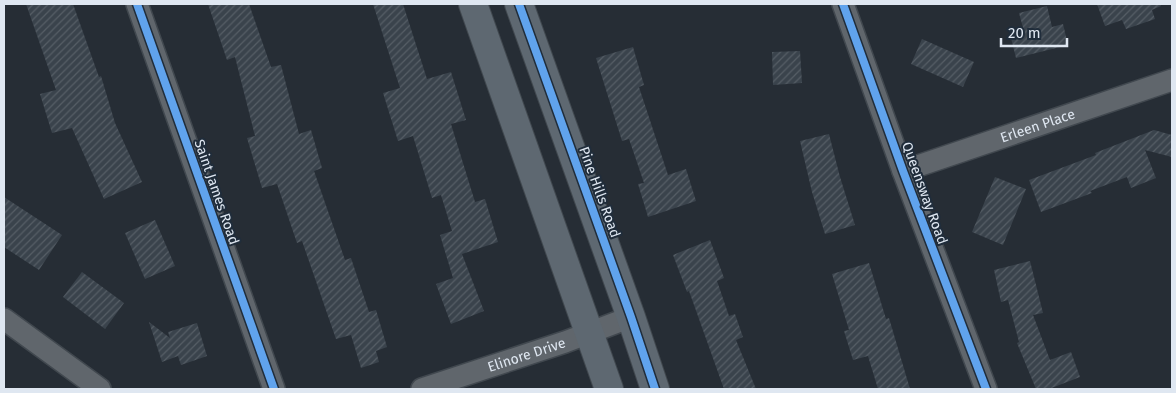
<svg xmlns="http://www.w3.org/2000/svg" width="1176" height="393" font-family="'Fira Sans',sans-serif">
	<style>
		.building { fill: url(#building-hatch) }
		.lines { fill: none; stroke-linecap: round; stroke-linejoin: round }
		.minor-casing { stroke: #41484f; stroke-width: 24 }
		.major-casing { stroke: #41484f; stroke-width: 30 }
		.minor { stroke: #60666c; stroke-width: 21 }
		.major { stroke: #5e6871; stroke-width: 28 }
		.cycleway-casing { stroke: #202d3b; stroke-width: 11 }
		.cycleway { stroke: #60a3ed; stroke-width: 8 }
		.labels { text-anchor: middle; stroke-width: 4; stroke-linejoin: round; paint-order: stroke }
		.street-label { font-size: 14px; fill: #dfe7f1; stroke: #202d3b }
	</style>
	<defs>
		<pattern id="building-hatch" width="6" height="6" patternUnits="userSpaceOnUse" patternTransform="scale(1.25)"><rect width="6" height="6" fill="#3a434c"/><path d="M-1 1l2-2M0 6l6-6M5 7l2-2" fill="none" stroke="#565e66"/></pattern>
	</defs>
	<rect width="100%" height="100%" fill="#262d35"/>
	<path class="building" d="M26,4H73L99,77L101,76L115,123L142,182L104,199L72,128L52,133L40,94L56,90Z
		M208,4H249L271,67L281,65L299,134L311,130L322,168L314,171L345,260L351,258L369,312L376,310L387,347L376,351L379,362L361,368L351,335L336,339L302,241L297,243L277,184L262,188L247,138L255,136L235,57L227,60Z
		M373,4H403L427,79L451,72L466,120L451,124L475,202L485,199L498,242L462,254L484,311L451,324L436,284L453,278L440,235L452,231L441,195L432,198L413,136L398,141L383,93L400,88Z
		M1097,4H1160L1161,6L1152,10L1155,19L1126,29L1122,20L1105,26Z
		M1047,6L1052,27L1063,24L1068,45L1016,58L1011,38L1025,35L1019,13Z
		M922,39L974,62L963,87L911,64Z
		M633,47L644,85L639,87L668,175L686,169L696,201L648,217L638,184L644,183L629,139L622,141L596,58Z
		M800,51L802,83L773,85L772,52Z
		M1154,130L1172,135V157L1145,150L1156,178L1131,188L1127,177L1090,191L1092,193L1041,212L1029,180L1096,155L1095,153Z
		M829,134L840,177L855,225L825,234L812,192L800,141Z
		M995,177L1026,189L1003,245L972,232Z
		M4,197L62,235L39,270L4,247Z
		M155,220L175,266L145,279L125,233Z
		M710,240L724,278L717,281L729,316L735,314L743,337L736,340L756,389H724L689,291L687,292L673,255Z
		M1030,261L1043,313L1033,315L1050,360L1071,352L1080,377L1049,389H1036L1017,343L1019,342L1008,300L1001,302L994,270Z
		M869,263L886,319L889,318L910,389H878L868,356L853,360L844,331L849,330L832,274Z
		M82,272L124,303L105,329L63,297Z
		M149,322L170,338L168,332L197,323L207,356L181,365L178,356L162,362Z"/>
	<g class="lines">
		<g class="minor-casing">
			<g id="minor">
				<path d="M137,4L274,389"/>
				<path d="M843,4L903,171L986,389"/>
				<path id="s1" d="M903,171L1172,80"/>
				<path d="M4,319L100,389"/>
				<path id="s2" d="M422,389L565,342L631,317"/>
			</g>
		</g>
		<g class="major-casing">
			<path id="major" d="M473,4L609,389
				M519,4L631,317L655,389"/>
		</g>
		<use href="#minor" class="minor"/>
		<use href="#major" class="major"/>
		<g class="cycleway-casing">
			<path id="cycleway" d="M137,4L274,389
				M519,4L631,317L655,389
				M843,4L903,171L986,389"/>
		</g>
		<use href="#cycleway" class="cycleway"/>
	</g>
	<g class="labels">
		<g class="street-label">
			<text dy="5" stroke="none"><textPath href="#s1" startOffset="142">Erleen Place</textPath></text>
			<text transform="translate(217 192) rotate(71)" y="5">Saint James Road</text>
			<text transform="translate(600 192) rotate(70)" y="5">Pine Hills Road</text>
			<text transform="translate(925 193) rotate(70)" y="5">Queensway Road</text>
			<text dy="5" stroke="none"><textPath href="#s2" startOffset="110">Elinore Drive</textPath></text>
		</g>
	</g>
	<rect width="1176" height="393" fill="none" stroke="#dfe7f1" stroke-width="10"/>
	<path d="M1001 38v8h66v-8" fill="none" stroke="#dfe7f1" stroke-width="2.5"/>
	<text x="1008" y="38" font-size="15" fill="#dfe7f1" stroke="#202d3b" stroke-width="4" paint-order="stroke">20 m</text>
</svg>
